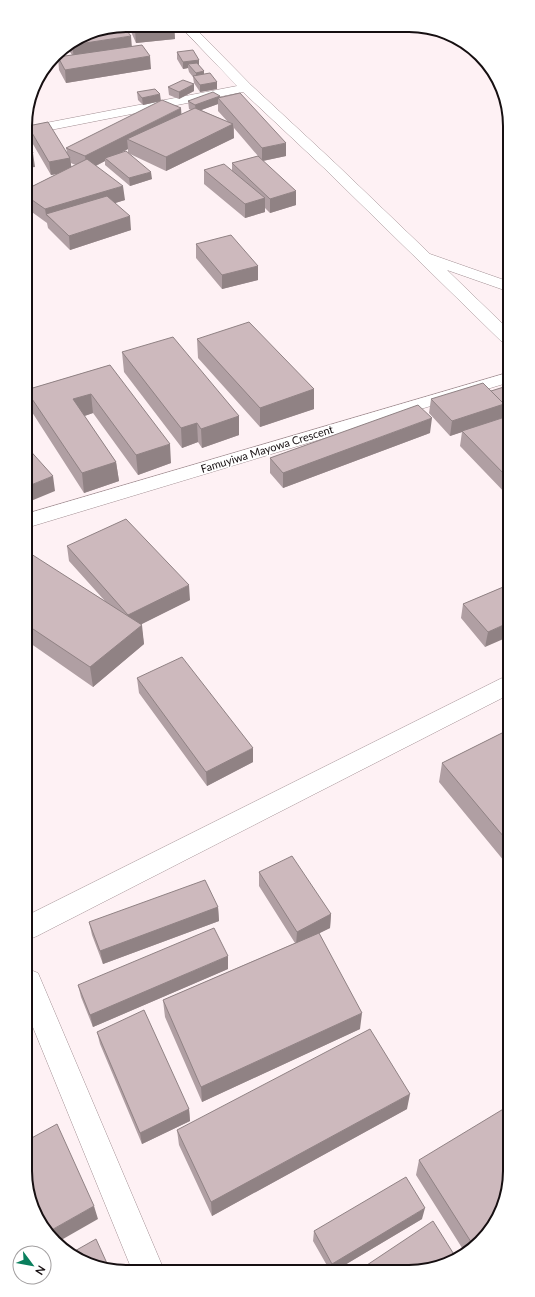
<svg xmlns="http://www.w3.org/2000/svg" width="535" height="1297" font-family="Lato,sans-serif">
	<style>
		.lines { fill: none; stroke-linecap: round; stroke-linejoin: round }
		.minor-casing { stroke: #a28f93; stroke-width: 1 }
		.minor { fill: #fff; fill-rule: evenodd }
		.wall { fill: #b09fa3; fill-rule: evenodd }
		.shaded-wall { fill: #908284 }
		.building { fill: #cdb9bd; stroke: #908284 }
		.labels { text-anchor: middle; stroke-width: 3; stroke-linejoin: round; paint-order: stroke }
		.street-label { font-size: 11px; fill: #160f11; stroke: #fff }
		.rim { fill: none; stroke: #160f11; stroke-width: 2 }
	</style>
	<rect width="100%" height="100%" fill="#fef1f4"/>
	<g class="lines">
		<g class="minor-casing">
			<path id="minor" d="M179,25H192L251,85L334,162L430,254L507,281V291L447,270L507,328V342L501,341L324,168L243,92L25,135V127L237,86Z
				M507,373V383L26,528V514Z
				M508,676V695L37,936L28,940V915L500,679Z
				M28,969L38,973L164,1270H132L28,1015Z"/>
		</g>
		<use href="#minor" class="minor"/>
	</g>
	<path class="wall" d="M128,25H174L175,39L136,43Z
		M88,33L132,46L151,69L66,83L59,70L58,57L72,55L66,46Z
		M177,52L199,60V66L204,71V74L217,82V89L200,92L194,83L193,77L189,72L188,68L183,69L177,59Z
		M168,87L194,91L179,99L169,95Z
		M137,92L161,101L143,105L138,100Z
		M220,97L286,156L263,161L296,205L270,213L265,208V212L245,218L204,184V170L232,171V163L258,156L234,128V138L166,171L128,153V149L120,153L152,179L130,186L105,165V161L96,166L125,200L115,203L131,230L70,250L48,228L47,223L25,207V190L57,174L51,175L30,139L28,126L67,152L66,148L182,114L191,110L189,109L188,101ZM218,104V111L228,122L201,110ZM71,163L73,164L76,165L71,167Z
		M196,244L258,266V280L222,289L196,258Z
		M197,339L314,389V409L260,427L198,358Z
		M122,352L239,416V435L202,448L198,442L182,448L124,372Z
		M110,365L171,463L138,475L93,413L84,416L116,462L119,481L84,493L30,409L26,390Z
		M507,386L508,412L503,413L502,418L508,416V496L460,446L462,432L450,436L429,413L431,399L491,391Z
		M430,433L283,488L270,473V458Z
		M67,546L190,600L141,624L144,644L93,687L27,641V553L105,601L69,561Z
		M508,585L485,647L461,618L463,604Z
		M137,678L253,762L207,786L139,693Z
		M508,730L509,867L439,782L442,763Z
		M259,872L331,914L330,928L319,933L360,1029L202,1102L165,1017L163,1000L295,943L259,886Z
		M218,907L219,921L103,964L92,935L89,922Z
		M228,969L93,1027L81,997L78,985Z
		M97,1032L189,1109L190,1121L142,1144L100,1044Z
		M407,1109L212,1216L179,1145L177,1130Z
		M419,1160L485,1237L464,1251L416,1175Z
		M422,1219L338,1269H329L313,1241L314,1231Z"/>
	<path class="shaded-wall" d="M174,26L175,39L136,43L135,30Z
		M131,36L132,48L74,58L72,45Z
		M150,56L151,69L66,83L65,70Z
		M199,60V67L188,64V68L183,69V62Z
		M204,71V78L196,80V73Z
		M37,79L38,91H33L36,81Z
		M217,82V89L200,92V85Z
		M194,84V91L179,99V92Z
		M160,94L161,101L143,105L142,98Z
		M220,96V100L218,98V104L196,112L195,105Z
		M181,108L182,121L127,139L128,149L107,160L105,158V161L87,170L85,156Z
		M233,124L234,138L166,171V157Z
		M286,143V156L262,161V148Z
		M33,153L35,167L25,168V154Z
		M70,158L72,171L51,175L49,162Z
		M151,172L152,179L130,186L129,178Z
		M123,186L125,200L54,222L46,215L45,209Z
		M296,191V205L270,213V199Z
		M265,198V212L245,218V204Z
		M26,210L27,222H26Z
		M130,216L131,230L70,250L69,236Z
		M258,266V280L222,289V275Z
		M314,389V409L260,427V408Z
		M91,394L93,413L76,419L73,399Z
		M504,404H508V412L503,413L502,419L462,431V432L450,436L452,421Z
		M239,416V435L202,448L201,429Z
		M432,418L430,433L283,488V473Z
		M197,423L198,442L182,448L181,428Z
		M170,444L171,463L138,475L136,455Z
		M116,462L119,481L84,493L82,473Z
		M53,476L55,491L26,503V487Z
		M189,585L190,600L130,630L128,615Z
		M508,623V637L485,647L488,632Z
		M142,625L144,644L93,687L90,667Z
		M253,748V762L207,786L206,772Z
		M218,907L219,921L103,964L100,951Z
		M331,914L330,928L296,945L297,932Z
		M228,956V969L93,1027L90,1015Z
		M362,1013L360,1029L202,1102L201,1087Z
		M410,1094L407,1109L212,1216L211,1202Z
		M189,1109L190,1121L142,1144L140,1133Z
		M94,1206L98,1219L56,1243H55L48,1232Z
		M425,1208L422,1219L338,1269H331L332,1264Z"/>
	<path class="building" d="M133,25H174V26L135,30Z
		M123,26L131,36L72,45L71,43L88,33Z
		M142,45L150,56L65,70L58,57Z
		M193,50L199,60L183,62L177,52Z
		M197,63L204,71L196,73L188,64Z
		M210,73L217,82L200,85L193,76Z
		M183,80L194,84L179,92L168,87Z
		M155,89L160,94L142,98L137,92Z
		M213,92L220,96L195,105L188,101Z
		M240,93L286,143L262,148L218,98Z
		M162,100L181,108L85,156L66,148Z
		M195,108L233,124L166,157L127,139Z
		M48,122L70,158L49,162L28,126Z
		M25,130L33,153L25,154Z
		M126,151L151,172L129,178L105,158Z
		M258,156L296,191L270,199L232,163Z
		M87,159L123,186L45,209L25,195V190Z
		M224,164L265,198L245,204L204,170Z
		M107,196L130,216L69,236L46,214Z
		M231,235L258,266L222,275L196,244Z
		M249,322L314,389L260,408L197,339Z
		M173,337L239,416L201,429L197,423L181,428L122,352Z
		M110,365L170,444L136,455L91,394L73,399L116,462L82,473L26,390Z
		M483,383L504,404L452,421L431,399Z
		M507,386L508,404L504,405V404L491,391Z
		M418,405L432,418L283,473L270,458Z
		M508,416V478L462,431Z
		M26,446L53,476L26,487Z
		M126,519L189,585L128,615L67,546Z
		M28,552L142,625L90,667L27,625V553Z
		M508,585V623L488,632L463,604Z
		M182,657L253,748L206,772L137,678Z
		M508,730L509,843L442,763Z
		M292,856L331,914L297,932L259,872Z
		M205,880L218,907L100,951L89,922Z
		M214,928L228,956L90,1015L78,985Z
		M319,933L362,1013L201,1087L163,1000Z
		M144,1010L189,1109L140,1133L97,1032Z
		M370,1029L410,1094L211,1202L177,1130Z
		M510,1105V1177L502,1209L485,1237L473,1245L419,1160Z
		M57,1124L94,1206L48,1232L28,1197V1140Z
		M406,1177L425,1208L332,1264L314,1231Z
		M433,1221L455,1256L435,1269H361Z
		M96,1239L110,1270H107L73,1252Z"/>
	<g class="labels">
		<g class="street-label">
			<text transform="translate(267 449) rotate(-17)" y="4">Famuyiwa Mayowa Crescent</text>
		</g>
	</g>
	<path d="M0 0H535V1297H0ZM126 32H409A94 94 0 0 1 503 126V1171A94 94 0 0 1 409 1265H126A94 94 0 0 1 32 1171V126A94 94 0 0 1 126 32Z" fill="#fff" fill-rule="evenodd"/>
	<path class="rim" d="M126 32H409A94 94 0 0 1 503 126V1171A94 94 0 0 1 409 1265H126A94 94 0 0 1 32 1171V126A94 94 0 0 1 126 32Z"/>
	<g transform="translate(32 1265) rotate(122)"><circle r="19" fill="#ffffff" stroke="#a29fa0"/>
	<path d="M0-3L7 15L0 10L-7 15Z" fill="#0a7f5d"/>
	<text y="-6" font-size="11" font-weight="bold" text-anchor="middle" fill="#160f11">N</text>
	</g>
</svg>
